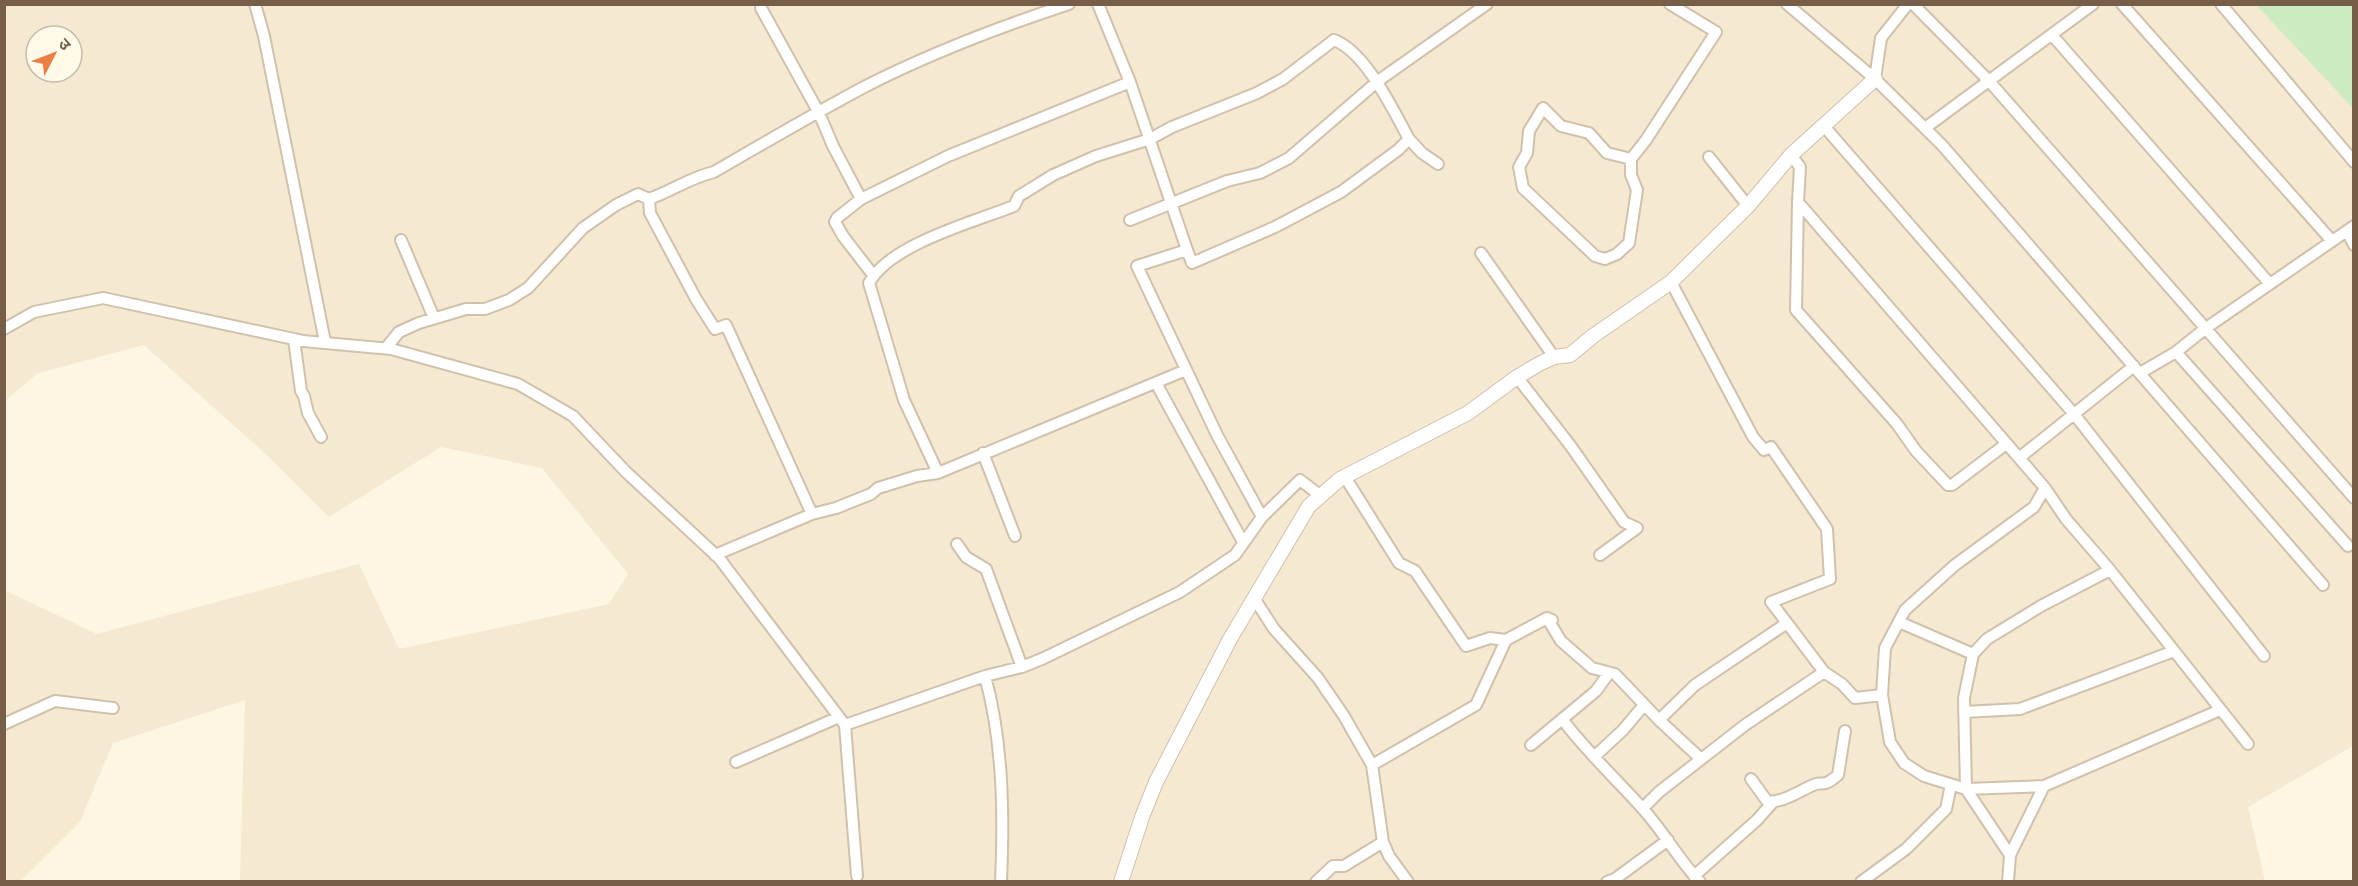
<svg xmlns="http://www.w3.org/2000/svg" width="2358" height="886" font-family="'IBM Plex Sans','Noto Sans Devanagari',sans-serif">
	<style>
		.residential { fill: #f5e9d1; fill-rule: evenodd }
		.green { fill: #cdebc1 }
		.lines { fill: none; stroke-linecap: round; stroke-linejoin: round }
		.minor-casing { stroke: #d1c1ac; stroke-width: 14 }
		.tertiary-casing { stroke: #d1c1ac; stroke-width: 16 }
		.minor { stroke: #fff; stroke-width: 10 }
		.tertiary { stroke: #fff; stroke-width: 14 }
	</style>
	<rect width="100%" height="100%" fill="#fdf6e3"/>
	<path class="residential" d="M5,5H2353V746L2248,807L2265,881H240L245,700L113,743L80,822L21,881H5L4,590L97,634L359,564L399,649L609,604L628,574L542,468L441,447L329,517L271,459L144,345L38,373L5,401ZM36,36H72V72H36Z"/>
	<path class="green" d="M2256,5H2353V108Z"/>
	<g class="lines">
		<g class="minor-casing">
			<path id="minor" d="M255,4L264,36L325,342
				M1098,4L1130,82L1187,250
				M1787,4L1875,79L1942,145L2323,585
				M1913,4L1989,81L2354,498
				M2122,4L2332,241
				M2221,4L2354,162
				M761,8L819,113L833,146L861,199L948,156L1130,82
				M2052,35L2270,284
				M1875,79L1881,38L1908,4
				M1823,125L2074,414L2264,656
				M1925,128L2093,4
				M1409,139L1422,153L1438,164
				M1791,155L1800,167L1798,202L2045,488L2066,519L2110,570L2248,744
				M1709,157L1748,206
				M1631,159V175L1637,190L1629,243L1617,254L1605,259L1595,256L1523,188L1519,167L1527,153L1529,131L1543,108L1561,126L1589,133L1607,153L1631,159L1646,140L1716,32L1670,4
				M861,199L837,218L835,222L843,236L873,275
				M1798,202L1796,310L1897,424L1916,451L1948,485H1952L2006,444
				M1130,220L1227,181L1260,173L1289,158L1378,81L1487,4
				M2347,231L2354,245
				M401,240L434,318
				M1481,253L1554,357
				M1671,282L1753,437L1764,450L1771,447L1827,529L1830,579L1771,602L1787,623
				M4,329L34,312L103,298L303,341L391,349L518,384L573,416L626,472L719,558L845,725L857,876
				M294,339L301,391L304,396L308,413L321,437
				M386,348L399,332L419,323L466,309H485L509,300L528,288L583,228L616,205L638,194L649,199
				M2176,352L2348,546
				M2140,373L2176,352L2206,328L2354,226
				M1517,377L1570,445L1624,522L1637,528L1600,555
				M1156,383L1243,542
				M983,453L1015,536
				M2019,458L2134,366
				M938,473L904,400L869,283C890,244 974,222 1014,206L1019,196L1053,175L1096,156L1150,139L1172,127L1257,93L1283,79L1334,40C1366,52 1393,110 1409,139L1398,150L1341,192L1275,227L1192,263L1187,250L1137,266L1217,435L1262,517
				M1345,477L1399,563L1415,571L1466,646L1490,638L1506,640L1547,618L1552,620
				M2045,488L2034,507L1955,565L1905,610L1885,648L1882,695L1890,742L1904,763L1924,776L1966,789L2044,786L2220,710
				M812,514L836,508L871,494L878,488L917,476L938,473L1186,370
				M957,544L966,557L986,569L1022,667
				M715,555L812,514L726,325L715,329L696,299L650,213L649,199C672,191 691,177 714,172C764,143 815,113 866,86C931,53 999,27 1069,4
				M1254,598L1274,629L1318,678L1344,716L1372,765L1383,842L1389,856L1408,882
				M1547,618L1561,641L1592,668L1615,674L1659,720L1695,685L1787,623L1824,672L1745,725L1659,792L1643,808
				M1899,622L1973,654
				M1824,672L1842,684L1855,698L1882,695
				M985,676C1003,742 1004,813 1001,882
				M1964,712L2020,709L2174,651
				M1562,719C1587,752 1616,779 1643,809C1664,832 1678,859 1700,882
				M1659,720L1701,759
				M4,724L55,701L113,708
				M845,725L985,676L1022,667L1044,658L1180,592L1235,555L1262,517L1300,480L1321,496
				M1531,745L1596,691L1609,673
				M1594,757L1623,730L1644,705
				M736,762L839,717
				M1372,765L1476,705L1506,640
				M1751,779L1767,801C1782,804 1802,789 1816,784C1819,783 1822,784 1826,783C1830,782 1834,778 1838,775L1845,731
				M2010,855L2044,786
				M1694,876L1757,820L1773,802
				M1316,882L1333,866H1344L1383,842
				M1607,882L1615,879L1668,840
				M1861,882L1906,849L1946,809L1951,785
				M2008,882L2010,855L1966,789L1964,698L1973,654L1987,639L2041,606L2110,570"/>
		</g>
		<g class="tertiary-casing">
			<path id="tertiary" d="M1121,882L1142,817L1156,782L1230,639L1309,506L1340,479L1468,413L1517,377L1539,364L1554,357L1570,355L1593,336L1671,282L1748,206L1791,155L1875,79"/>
		</g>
		<use href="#minor" class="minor"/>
		<use href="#tertiary" class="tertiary"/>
	</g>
	<rect width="2358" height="886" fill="none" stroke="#765e48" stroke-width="12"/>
	<g transform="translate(54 54) rotate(48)"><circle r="28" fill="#fff9ea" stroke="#c8bba9" stroke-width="1.5"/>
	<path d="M0-4.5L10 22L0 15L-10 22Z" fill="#eb7e44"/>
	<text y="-9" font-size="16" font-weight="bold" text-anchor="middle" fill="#765e48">उ</text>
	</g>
</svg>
